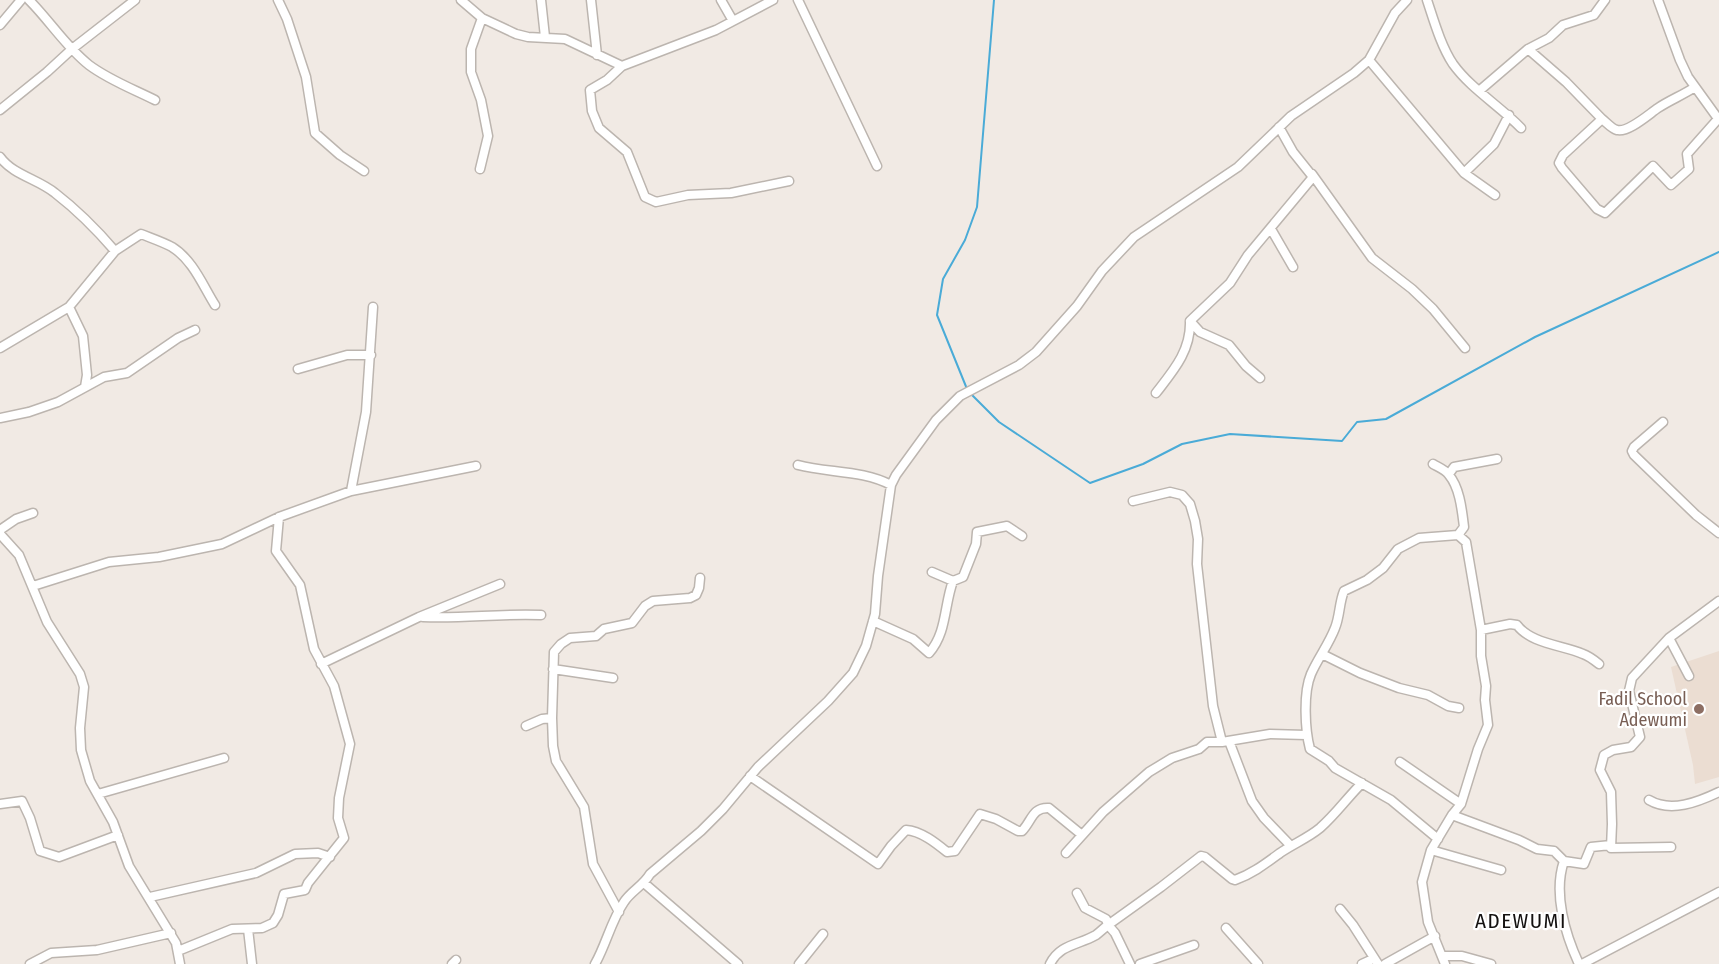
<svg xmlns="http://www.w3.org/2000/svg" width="1719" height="964" font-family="'Fira Sans Condensed',sans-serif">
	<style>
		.built { fill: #ebddd2 }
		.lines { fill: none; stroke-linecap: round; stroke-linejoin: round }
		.stream { stroke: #4aabd7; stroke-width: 2 }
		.minor-casing { stroke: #bcb5af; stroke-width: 11 }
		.minor { stroke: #fff; stroke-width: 8 }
		.education-dot { fill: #8d6e63; stroke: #fff; stroke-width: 2 }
		.labels { text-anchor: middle; stroke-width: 4.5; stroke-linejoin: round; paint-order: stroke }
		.education-label { font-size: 18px; fill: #785e54; stroke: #fff; text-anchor: end }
		.quarter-label { font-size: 21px; letter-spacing: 1.5px; fill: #141110; stroke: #fff }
	</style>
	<rect width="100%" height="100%" fill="#f1eae4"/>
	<path class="built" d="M1719,651V777L1695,784L1693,765L1671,667Z"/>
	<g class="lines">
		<path class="stream" d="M967,389L937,315L943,279L965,240L977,207L994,0
			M971,394L999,422L1090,483L1143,464L1182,444L1230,434L1342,441L1357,422L1386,419L1535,337L1719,252"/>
		<g class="minor-casing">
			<path id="minor" d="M29,0C50,21 66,47 89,65C109,80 133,89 155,100
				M278,0L287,19L306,77L315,133L340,155L364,171
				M461,0L482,18L516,34L528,37L565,39L622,66L716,30L773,0
				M541,0L545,37
				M591,0L597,55
				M721,0L733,21
				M798,0L877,166
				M1427,0C1434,21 1441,46 1453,64C1471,89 1500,106 1521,128
				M1658,0L1680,60L1688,77L1719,120
				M0,25L21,0
				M1528,49L1549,38L1563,25L1594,15L1605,0
				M1369,60L1464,173L1495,195
				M622,66L607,80L590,90L592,111L599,128L627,152L645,197L656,202L688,195L731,193L789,181
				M1695,87C1683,95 1670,100 1658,108C1649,114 1628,133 1617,130C1612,129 1606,122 1602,119L1563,155L1559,163L1562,168L1597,209L1605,213L1653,166L1671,185L1689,169L1687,154L1718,119
				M1479,91L1528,49L1566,82L1602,119
				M0,110L47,72L72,49L135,0
				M0,157C13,175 38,179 55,193C77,210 97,230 115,251
				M480,169L488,136L481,100L471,72V49L482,18
				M1464,173L1494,144L1509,115
				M1312,174L1372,258L1412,289L1433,309L1465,348
				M1271,229L1293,267
				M69,307L83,336L87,375L85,387
				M1190,321L1200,332L1229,345L1246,366L1260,378
				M0,348L69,307L115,251L141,234C151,238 163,242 172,247C193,260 203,286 215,305
				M298,369L347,355H371
				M1156,393C1173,371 1191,351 1190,321L1230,283L1248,255L1313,177L1293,152L1279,127
				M0,418L29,412L58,402L104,377L127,373L178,338L195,330
				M1663,422L1634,447L1632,451L1634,455L1696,515L1719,533
				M1433,464C1438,467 1446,470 1449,475C1460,488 1462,511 1464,527L1458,535
				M798,465C828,473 863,470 891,485
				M1449,474L1454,467L1497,459
				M351,491L366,412L373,307
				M1133,501L1170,492L1182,495L1190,504L1195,521L1198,539L1197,564L1213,706L1222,742L1270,734L1306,735
				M0,530L16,519L33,513
				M0,534L19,555L47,622L80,674L84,687L80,728L81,750L90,781L113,822L129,866L176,943L180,964
				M953,581L963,577L976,544L977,532L1007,526L1022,536
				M33,586L109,562L159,557L222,544L279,517L351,491L476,466
				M423,617C463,619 501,613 541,615
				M873,621L913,639L929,653C947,633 944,605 953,581L932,572
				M1481,630L1510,624L1517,625C1531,644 1563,645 1583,654C1589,656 1594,660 1599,664
				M1669,638L1689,676
				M1322,654L1360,673L1399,688L1428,695L1448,706L1459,708
				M321,664L419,617L500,584
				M553,669L613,678
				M552,718L554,652L561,644L570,638L596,636L604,629L632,623L645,606L653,601L690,598L696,595L699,588L700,578
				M526,726L542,719L552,718L553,746L556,761L584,807L593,864L619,912
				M1229,741L1252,801L1264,818L1291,846
				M1400,762L1461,804
				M750,776L878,864L891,846L906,830C921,831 936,843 947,852L955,851L980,814L996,819L1018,831H1022C1032,821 1032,807 1049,808L1082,835
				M98,794L224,758
				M1649,800C1671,813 1698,802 1719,792
				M0,804L22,801L30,818L40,851L59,857L118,835
				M1452,815L1519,840L1537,849L1554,851L1564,861C1553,893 1565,934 1579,964
				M1438,839L1391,800L1335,768L1329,761L1310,749C1305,730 1303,693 1311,674C1318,658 1329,644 1335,628C1340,616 1339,603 1344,591L1367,580L1383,568L1398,549L1419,538L1458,535L1466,542L1481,630V656L1486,686L1485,700L1488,725L1478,749L1461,804L1452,815L1431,850L1422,882L1428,922L1445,964
				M1611,848L1612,824L1611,792L1600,770L1604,755L1613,750L1631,747L1640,737L1629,691L1632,678L1669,638L1719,601
				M1431,850L1501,870
				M1066,853L1103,812L1149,772L1172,758L1199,749L1207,742H1222
				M1564,861L1584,864L1591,847L1611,845V848L1671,847
				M644,883L738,964
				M1077,893L1085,908L1106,919L1108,925L1161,887L1201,856L1205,857L1232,879L1235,880C1252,874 1265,864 1280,853C1293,844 1308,838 1320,828C1336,814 1347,798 1362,783
				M150,897L256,873L295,854L318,853L330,857
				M1340,909L1353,925L1378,964
				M1226,928L1258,964
				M248,929L252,964
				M178,951L232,929L262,928L273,923L278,915L284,894L305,890L308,883L344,838L338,818L339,798L350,744L334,686L314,649L300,585L276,551L279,517
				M1442,956H1462L1491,964
				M30,964L51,953L97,950L171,933
				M452,964L456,960
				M595,964C606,945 611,921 624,902C631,891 643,886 650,874L701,831L723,809L758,767L828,701L853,673L866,646L875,614L878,576L891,485L896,475L936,420L960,396L1019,365L1036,352L1077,306L1102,271L1134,237L1238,167L1291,116L1354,73L1369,60L1395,13L1407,0
				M799,964L823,934
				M1050,964C1060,944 1079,945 1096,935C1100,932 1104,928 1108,925L1115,933L1130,964
				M1140,964L1194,945
				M1362,964L1373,959
				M1385,964L1435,936
				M1582,964L1719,892"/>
		</g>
		<use href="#minor" class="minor"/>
	</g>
	<circle class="education-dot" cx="1699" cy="709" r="6"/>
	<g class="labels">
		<g class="education-label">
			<text x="1687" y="705">Fadil School<tspan x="1687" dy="21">Adewumi</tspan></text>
		</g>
		<g class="quarter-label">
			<text x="1521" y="928">ADEWUMI</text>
		</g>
	</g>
</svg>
